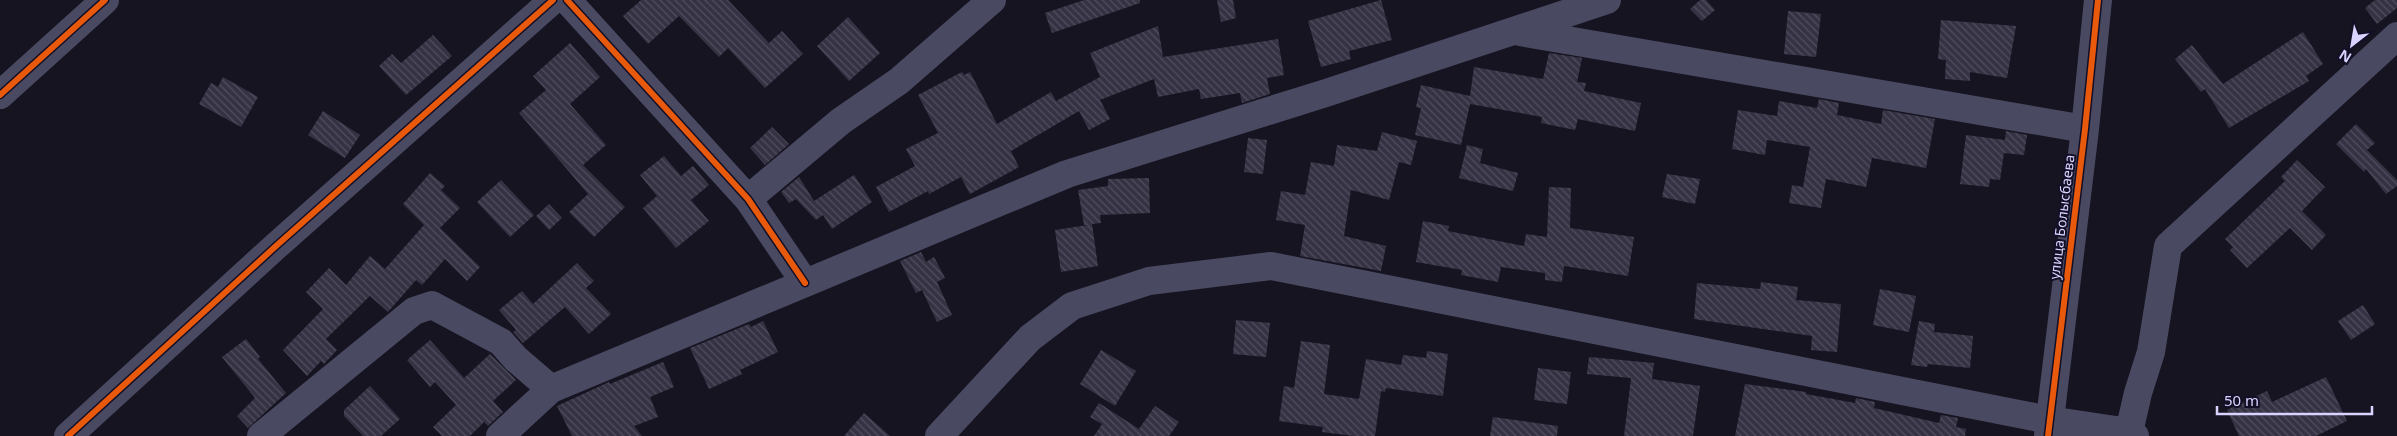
<svg xmlns="http://www.w3.org/2000/svg" width="2397" height="436" font-family="'Noto Sans',sans-serif">
	<style>
		.building { fill: url(#building-back-hatch) }
		.lines { fill: none; stroke-linecap: round; stroke-linejoin: round }
		.minor { stroke: #4a4962; stroke-width: 28 }
		.cycleway-casing { stroke: #130f26; stroke-width: 9 }
		.cycleway { stroke: #e8590c; stroke-width: 6 }
		.labels { text-anchor: middle; stroke-width: 4; stroke-linejoin: round; paint-order: stroke }
		.street-label { font-size: 14px; fill: #d9d4ff; stroke: #130f26 }
	</style>
	<defs>
		<pattern id="building-back-hatch" width="6" height="6" patternUnits="userSpaceOnUse" patternTransform="scale(1.25)"><rect width="6" height="6" fill="#343243"/><path d="M-1 5l2 2M0 0l6 6M5-1l2 2" fill="none" stroke="#514f5f"/></pattern>
	</defs>
	<rect width="100%" height="100%" fill="#161421"/>
	<path class="building" d="M641,0H728L769,43L782,31L803,54L765,88L728,48L719,57L679,16L648,44L623,16Z
		M1084,0H1140V3L1052,33L1045,13Z
		M1217,0H1233L1236,18L1221,22Z
		M1381,0L1392,40L1349,51L1351,59L1321,67L1308,21Z
		M1700,0H1706L1715,10L1702,21L1690,9Z
		M2375,0H2397V8L2377,24L2365,8Z
		M1788,11L1821,14L1816,57L1784,54Z
		M848,17L880,53L849,81L817,46Z
		M1941,20L2016,26L2007,78L1970,72V81L1945,79L1946,60L1938,59Z
		M1158,26L1163,57L1278,39L1284,75L1267,78L1270,94L1242,103L1240,93L1201,99L1199,89L1158,97L1154,79L1100,100L1110,119L1089,130L1079,111L1011,151L1019,167L970,194L961,177L929,194L928,191L889,212L876,187L915,166L906,149L938,133L918,95L962,72L964,75L970,72L997,124L1051,92L1056,101L1100,77L1090,53Z
		M2303,32L2323,64L2306,76L2309,81L2229,128L2205,89L2201,92L2175,59L2192,45L2223,84Z
		M433,35L452,56L406,95L379,66L392,54L401,63Z
		M570,43L600,77L570,104L606,145L583,165L625,207L594,237L569,212L588,194L519,113L546,90L533,76Z
		M1549,53L1582,58L1577,82L1586,83L1584,91L1641,103L1635,131L1578,119L1575,130L1541,123L1542,117L1470,104L1461,145L1415,135L1421,108L1416,107L1421,85L1470,96L1474,67L1543,79Z
		M223,77L258,97L241,127L199,104L211,83L218,87Z
		M1819,99L1839,103L1837,115L1881,124L1883,110L1935,119L1926,168L1872,158L1866,187L1826,179L1821,208L1789,203L1792,185L1803,187L1810,147L1767,140L1765,155L1732,149L1738,110L1777,116L1779,101L1817,108Z
		M323,111L360,135L345,158L308,135Z
		M2356,124L2375,143L2367,150L2397,180V186L2386,194L2366,169L2364,172L2336,144Z
		M772,127L789,144L765,165L750,148Z
		M2006,131L2027,135L2024,155L2004,153L2000,180L1990,179L1989,187L1960,184L1966,135L2005,140Z
		M1382,132L1417,141L1411,165L1399,162L1389,200L1351,190L1344,236L1386,246L1381,271L1300,256L1305,225L1276,220L1281,191L1305,195L1311,162L1334,166L1337,145L1377,151Z
		M1248,138L1267,140L1263,174L1244,172Z
		M1467,145L1483,149L1480,163L1518,173L1513,191L1459,178Z
		M664,156L681,176L693,166L709,185L691,200L709,221L676,248L643,208L657,196L640,175Z
		M2297,160L2325,187L2302,211L2326,235L2312,250L2290,228L2247,268L2230,250L2233,247L2225,239L2285,181L2281,177Z
		M430,173L445,186L441,190L460,208L440,228L480,267L467,281L445,259L422,285L416,280L388,312L370,296L326,339L337,350L324,364L321,361L307,376L283,350L323,309L306,292L329,268L346,285L370,256L385,269L424,225L403,204Z
		M1667,174L1700,179L1695,204L1662,197Z
		M854,175L872,202L832,229L816,204L823,215L816,220L796,199L789,203L781,192L799,177L814,201Z
		M1149,178L1150,213L1100,215L1101,223L1092,224L1098,266L1061,272L1055,230L1088,225H1084L1078,190L1108,186V179Z
		M501,180L534,215L510,237L477,202Z
		M1549,187L1571,188L1570,228L1634,237L1628,276L1564,266L1562,282L1545,280V273L1501,267L1498,282L1461,275L1462,270L1416,262L1423,221L1449,226L1448,231L1524,246L1526,234L1547,237Z
		M549,204L562,218L549,230L536,216Z
		M921,252L926,262L934,257L945,278L937,282L952,315L937,322L922,290L916,293L900,261Z
		M577,263L594,281L586,288L611,314L589,334L565,307L523,343L513,332L516,330L499,310L522,291L533,304Z
		M1761,282L1798,287L1796,300L1841,304L1837,352L1811,350L1812,336L1694,319L1697,283L1760,289Z
		M1880,289L1916,296L1909,332L1873,325Z
		M2363,305L2375,324L2351,340L2338,321Z
		M1236,320L1270,323L1266,357L1233,354Z
		M763,321L778,352L740,370L742,374L709,389L690,348L749,324L751,327Z
		M1919,321L1935,324L1934,332L1973,336L1970,368L1928,364L1927,367L1911,365Z
		M246,339L260,357L258,359L286,393L248,428L237,416L255,398L222,357Z
		M430,340L464,378L490,354L516,380L493,401L503,412L488,426L484,422L470,436H442L433,427L456,405L435,382L430,387L407,360Z
		M1301,341L1330,345L1324,394L1359,399L1366,359L1401,365L1403,355L1426,358L1427,351L1448,354L1443,396L1386,388L1385,392L1381,391L1375,436H1354L1322,432L1323,427L1279,421L1284,386L1294,388Z
		M1101,350L1136,371L1115,406L1080,384Z
		M1589,357L1654,363L1652,379L1700,386L1693,436H1624L1631,378L1587,374Z
		M663,362L674,387L650,397L658,417L634,426L642,436H572L557,406L609,382L610,384Z
		M1538,368L1571,372L1567,404L1534,400Z
		M2326,377L2347,421L2316,436H2239L2227,410L2267,391L2272,402Z
		M1745,384L1806,392V394L1855,403L1856,398L1875,402L1874,408L1939,423L1941,415L1958,418L1956,427L1966,429L1965,436H1735Z
		M370,386L400,419L381,436H363L344,416V410Z
		M1099,403L1139,429L1155,406L1179,422L1169,436H1094L1102,424L1090,417Z
		M864,413L890,436H844Z
		M1493,417L1558,426L1557,436H1490Z"/>
	<g class="lines">
		<path class="minor" d="M567,0L748,199L805,283
			M1520,32L2085,129
			M0,95L105,0
			M748,199L841,121L899,81L992,0
			M2129,432L2138,393L2151,352L2168,246L2397,36
			M68,436L276,246L553,0
			M261,436L414,311L432,305L501,342L516,359L551,389
			M500,436L551,389L1067,174L1326,93L1607,0
			M939,436L1030,338L1072,306L1149,281L1271,266L2049,420L2129,432L2135,436
			M2048,436L2085,129L2098,0"/>
		<g class="cycleway-casing">
			<path id="cycleway" d="M567,0L748,199L805,283
				M0,95L105,0
				M68,436L276,246L553,0
				M2048,436L2085,129L2098,0"/>
		</g>
		<use href="#cycleway" class="cycleway"/>
	</g>
	<g class="labels">
		<g class="street-label">
			<text transform="translate(2062 217) rotate(-83)" y="5">улица Болысбаева</text>
		</g>
	</g>
	<g transform="translate(2352 45) rotate(211)" stroke="#130f26" stroke-width="4" paint-order="stroke">
	<path d="M0-4L9 19L0 12L-9 19Z" fill="#d9d4ff"/>
	<text y="-8" font-size="14" font-weight="bold" text-anchor="middle" fill="#d9d4ff">N</text>
	</g>
	<path d="M2217 406v8h155v-8" fill="none" stroke="#d9d4ff" stroke-width="2.5"/>
	<text x="2224" y="406" font-size="15" fill="#d9d4ff" stroke="#130f26" stroke-width="4" paint-order="stroke">50 m</text>
</svg>
